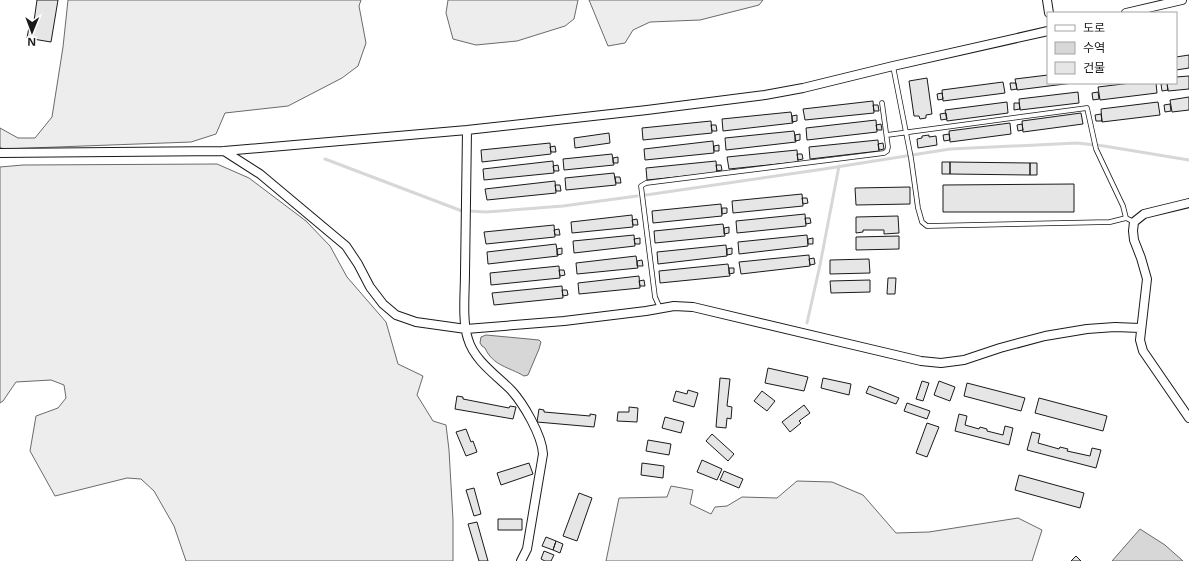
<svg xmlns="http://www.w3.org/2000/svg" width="1189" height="561" font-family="'Open Sans','Noto Sans KR',sans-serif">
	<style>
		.built { fill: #ededed; stroke: #6a6a6a }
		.water { fill: #d7d7d7; stroke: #6a6a6a }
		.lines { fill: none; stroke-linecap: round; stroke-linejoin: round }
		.stream { stroke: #d7d7d7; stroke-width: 3 }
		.building { fill: #e6e6e6; stroke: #1a1a1a }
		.lane-casing { stroke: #1a1a1a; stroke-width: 5.5 }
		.street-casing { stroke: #1a1a1a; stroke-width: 10 }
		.lane { stroke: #fff; stroke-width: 4 }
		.street { stroke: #fff; stroke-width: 8 }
	</style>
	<rect width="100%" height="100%" fill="#fff"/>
	<path class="built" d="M68,0H361L359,6L366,43L358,66L342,78L288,106L225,113L216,134L191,142L3,149L0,147V128L18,138H35L52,117L63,47Z
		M448,0H578L574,19L565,26L517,41L476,45L453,39L446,13Z
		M589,0H763L759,5L700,20L650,22L633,30L625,43L608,46Z
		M217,164L249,178L306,221L330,246L347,277L386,322L398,364L423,376L417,395L433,421L446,425L449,450L453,520V561H186L174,526L154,491L141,479L127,478L55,496L30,451L36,416L58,408L66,398L64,385L51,380L16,382L3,401L0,403V167L23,165Z
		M797,481L832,482L863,495L896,533L929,532L1018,518L1042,530L1032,561H606L619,498L667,497L671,486L693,490L690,504L711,514L715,507L727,506L742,497L777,498Z"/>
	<path class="water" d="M486,335L539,340L541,342L539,349L528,375L524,376C509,367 493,366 485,348L482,346L480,343L481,337Z
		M1140,529L1165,545L1183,561H1112Z"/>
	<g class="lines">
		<path class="stream" d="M325,159L462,211
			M646,195L824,169L950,149L1077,143L1104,146L1189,160
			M469,211L486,212L563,206L637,196
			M807,323L820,265L839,166"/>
	</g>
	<path class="building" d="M37,0H58L51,42L27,38L29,27L33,28Z
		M1189,55V68L1176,70V57Z
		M1048,75V83H1073L1017,90L1015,79Z
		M1189,76V89L1168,91L1167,83H1176V77Z
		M927,78L932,114L926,115V118L920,119L919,116H914L909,81Z
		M1003,82L1005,93L943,101L942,90Z
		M1010,83H1016L1017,89L1011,90Z
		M1131,83H1156L1157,93L1100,100L1098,87Z
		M1167,83L1168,90L1162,91L1161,84Z
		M1078,92L1079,103L1020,110L1019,99Z
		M1098,92L1099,99L1093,100L1092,93Z
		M942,93L943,99L938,100L937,94Z
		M1189,97V110L1172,112L1170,100Z
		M873,101L874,113L805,120L803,109Z
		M1007,102L1008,113L947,121L945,110Z
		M1158,102L1160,115L1102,122L1101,109Z
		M1014,103H1019L1020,109L1014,110Z
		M1170,104L1171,111L1165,112L1164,105Z
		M873,105H878L879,111H874Z
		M791,112L793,123L723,131L722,119Z
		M946,113L947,119L941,120L940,114Z
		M1081,113L1083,124L1023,132L1022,121Z
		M1101,114L1102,121H1096L1095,115Z
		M797,115V121L792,122V116Z
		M876,120L877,132L807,140L806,128Z
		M711,121L712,133L643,140L642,128Z
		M1010,123L1011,134L950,142L949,131Z
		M881,124L882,130H877L876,125Z
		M1022,124L1023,130L1018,131L1017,125Z
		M711,125H716L717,131H712Z
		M794,131L796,142L726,150L725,138Z
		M609,133L610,143L575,148L574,138Z
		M800,134V140L795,141V135Z
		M949,134L950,140L944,141L943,135Z
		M929,135V137L936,136L937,145L918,148L917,139L922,138V136Z
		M878,140L879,151L810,159L809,147Z
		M713,141L714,153L645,160L644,149Z
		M550,143L551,154L482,162L481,150Z
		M883,143L884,149L879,150L878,144Z
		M719,145V151H714V146Z
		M555,146L556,152H551L550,147Z
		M797,150L798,162L729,169L727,157Z
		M612,154L614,165L564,170L563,159Z
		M797,154H802L803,159L798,160Z
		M618,157V163H613V158Z
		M553,161L554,173L484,180L483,169Z
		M716,161L717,173L647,180L646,168Z
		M942,162H950V174H942Z
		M950,162L1030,163V175L950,174Z
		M1030,163H1037V175H1030Z
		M558,165L559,171H554L553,166Z
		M716,165H721L722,170L717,171Z
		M614,173L616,185L566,190L565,178Z
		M615,177H620L621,183H616Z
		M555,181L556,193L487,200L485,189Z
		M1074,184V212H943V185Z
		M555,185H560L561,191H556Z
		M910,187V204L856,205L855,188Z
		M802,194L803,206L733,213L732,201Z
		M802,198H807L808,203L803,204Z
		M721,204L722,216L653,223L652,211Z
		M722,208H727V213L722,214Z
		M805,214L806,226L737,233L736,221Z
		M632,215L633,227L572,233L571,222Z
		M898,216L899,233L884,234V230H863V232L856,233V217Z
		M805,218H810L811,223L806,224Z
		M637,219L638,225H633L632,220Z
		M723,224L725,236L655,243L654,231Z
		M554,225L555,237L486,244L484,232Z
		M729,227V233L724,234V228Z
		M559,229L560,235H555L554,230Z
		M634,235L635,246L574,253L573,241Z
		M807,235L808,246L739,254L738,242Z
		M899,236V249L856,250V237Z
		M640,238V244H635L634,239Z
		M813,238V244H808V239Z
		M556,244L558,256L488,264L487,252Z
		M726,245L727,256L658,264L657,252Z
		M562,248V254L557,255V249Z
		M732,248V254L727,255V249Z
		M809,255L810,266L741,274L739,262Z
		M636,256L638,268L577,274L576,263Z
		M814,258L815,264L810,265L809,259Z
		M869,259L870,273L830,274V260Z
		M642,260L643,266H637V261Z
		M728,264L730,276L660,283L659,271Z
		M559,266L560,278L491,285L490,273Z
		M729,268H734V273L729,274Z
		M559,270H564L565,275L560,276Z
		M639,276L640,288L579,294L578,283Z
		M888,278H896L895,294H887Z
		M644,280L645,286H640L639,281Z
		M870,280V292L831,293L830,281Z
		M562,286L563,298L494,305L492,293Z
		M562,290H567L568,295L563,296Z
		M768,368L808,377L804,391L765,383Z
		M720,378L730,379L727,406L732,407L731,419L727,418L726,428L716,427Z
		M823,378L851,384L849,395L821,388Z
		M922,381L929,383L923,401L916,399Z
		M939,381L955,387L950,401L934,395Z
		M967,383L1025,398L1021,411L964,396Z
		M869,386L899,398L896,404L866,393Z
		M688,390L698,393L694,407L673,401L676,391L687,394Z
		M762,391L775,401L767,411L754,401Z
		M457,396L463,397V399L509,408L510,406L516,407L513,419L455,409Z
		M1039,398L1107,416L1103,431L1035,413Z
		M907,403L930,411L927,419L904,411Z
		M804,405L810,413L799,421L801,423L790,432L782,422Z
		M629,407L638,408L637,422L617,421L618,412H629Z
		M539,409L544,410V412L590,416V414L596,415L594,427L537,422Z
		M959,414L967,416L965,425L979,429L980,427L987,429V431L1003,435L1005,426L1013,428L1009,445L955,431Z
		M665,417L684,422L681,433L662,428Z
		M927,423L939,427L927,457L916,453Z
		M466,429L471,442L473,441L477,452L466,456L456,432Z
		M1032,432L1040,434L1038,443L1059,449L1060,447L1068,449L1067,451L1090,456L1092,448L1101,450L1096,468L1027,450Z
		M712,434L734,454L728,461L706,441Z
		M648,440L671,444L669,455L646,451Z
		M702,460L722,469L717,480L697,472Z
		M529,463L533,474L501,485L497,473Z
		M642,463L664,466L663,478L641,475Z
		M724,471L743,479L739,488L720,480Z
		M1019,475L1084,493L1080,508L1015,490Z
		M474,488L481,514L474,516L466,490Z
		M579,493L592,498L577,541L563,536Z
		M498,519H522V530H498Z
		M477,522L488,561H479L468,524Z
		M546,537L556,541L553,550L542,546Z
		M556,541L563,544L560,553L553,550Z
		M544,551L554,555L551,561H545L541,559Z
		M1076,556L1081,561H1071Z"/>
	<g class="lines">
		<g class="lane-casing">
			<path id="lane" d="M893,66L911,158L918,208L922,222L927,226L1110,222L1126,218
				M887,135L1087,108L1096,149L1123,206L1126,218L1134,222
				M660,308L655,297L641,186L646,183L884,153L887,151L888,147L882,103"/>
		</g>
		<g class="street-casing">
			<path id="street" d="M1047,0L1049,13
				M1126,13L1182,0
				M467,130C466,178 466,225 465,273C465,292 462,322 468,339C474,360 496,375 511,390C523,403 542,435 543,454L527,549L521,561
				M224,151L260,174L346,246L358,264L370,287L383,304L396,315L416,322L466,329L564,321L646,311L674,306L693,307L921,361L941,363L964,360L1000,348L1045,336L1087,329L1115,327L1140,328
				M0,153L224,151L467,130L647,110L765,95L803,88L893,66L1048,31
				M1189,203L1144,214L1134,222L1133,231L1134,240L1141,258L1147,279L1140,340L1143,351L1189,418"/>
		</g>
		<use href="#lane" class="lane"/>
		<use href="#street" class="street"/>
	</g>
	<rect x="1047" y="12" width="130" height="72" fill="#ffffff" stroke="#a3a3a3"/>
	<rect x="1055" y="25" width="20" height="6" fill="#ffffff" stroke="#a3a3a3"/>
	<text x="1083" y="32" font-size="12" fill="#1a1a1a">도로</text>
	<rect x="1055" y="42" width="20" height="12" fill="#d7d7d7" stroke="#a3a3a3"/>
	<text x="1083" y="52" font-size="12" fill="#1a1a1a">수역</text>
	<rect x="1055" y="62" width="20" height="12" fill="#e6e6e6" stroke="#a3a3a3"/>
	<text x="1083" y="72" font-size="12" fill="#1a1a1a">건물</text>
	<g transform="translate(32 32) rotate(181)" stroke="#ffffff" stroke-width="3" paint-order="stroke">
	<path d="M0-3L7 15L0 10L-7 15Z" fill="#1a1a1a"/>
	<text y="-6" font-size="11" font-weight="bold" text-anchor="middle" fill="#1a1a1a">N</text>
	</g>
</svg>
